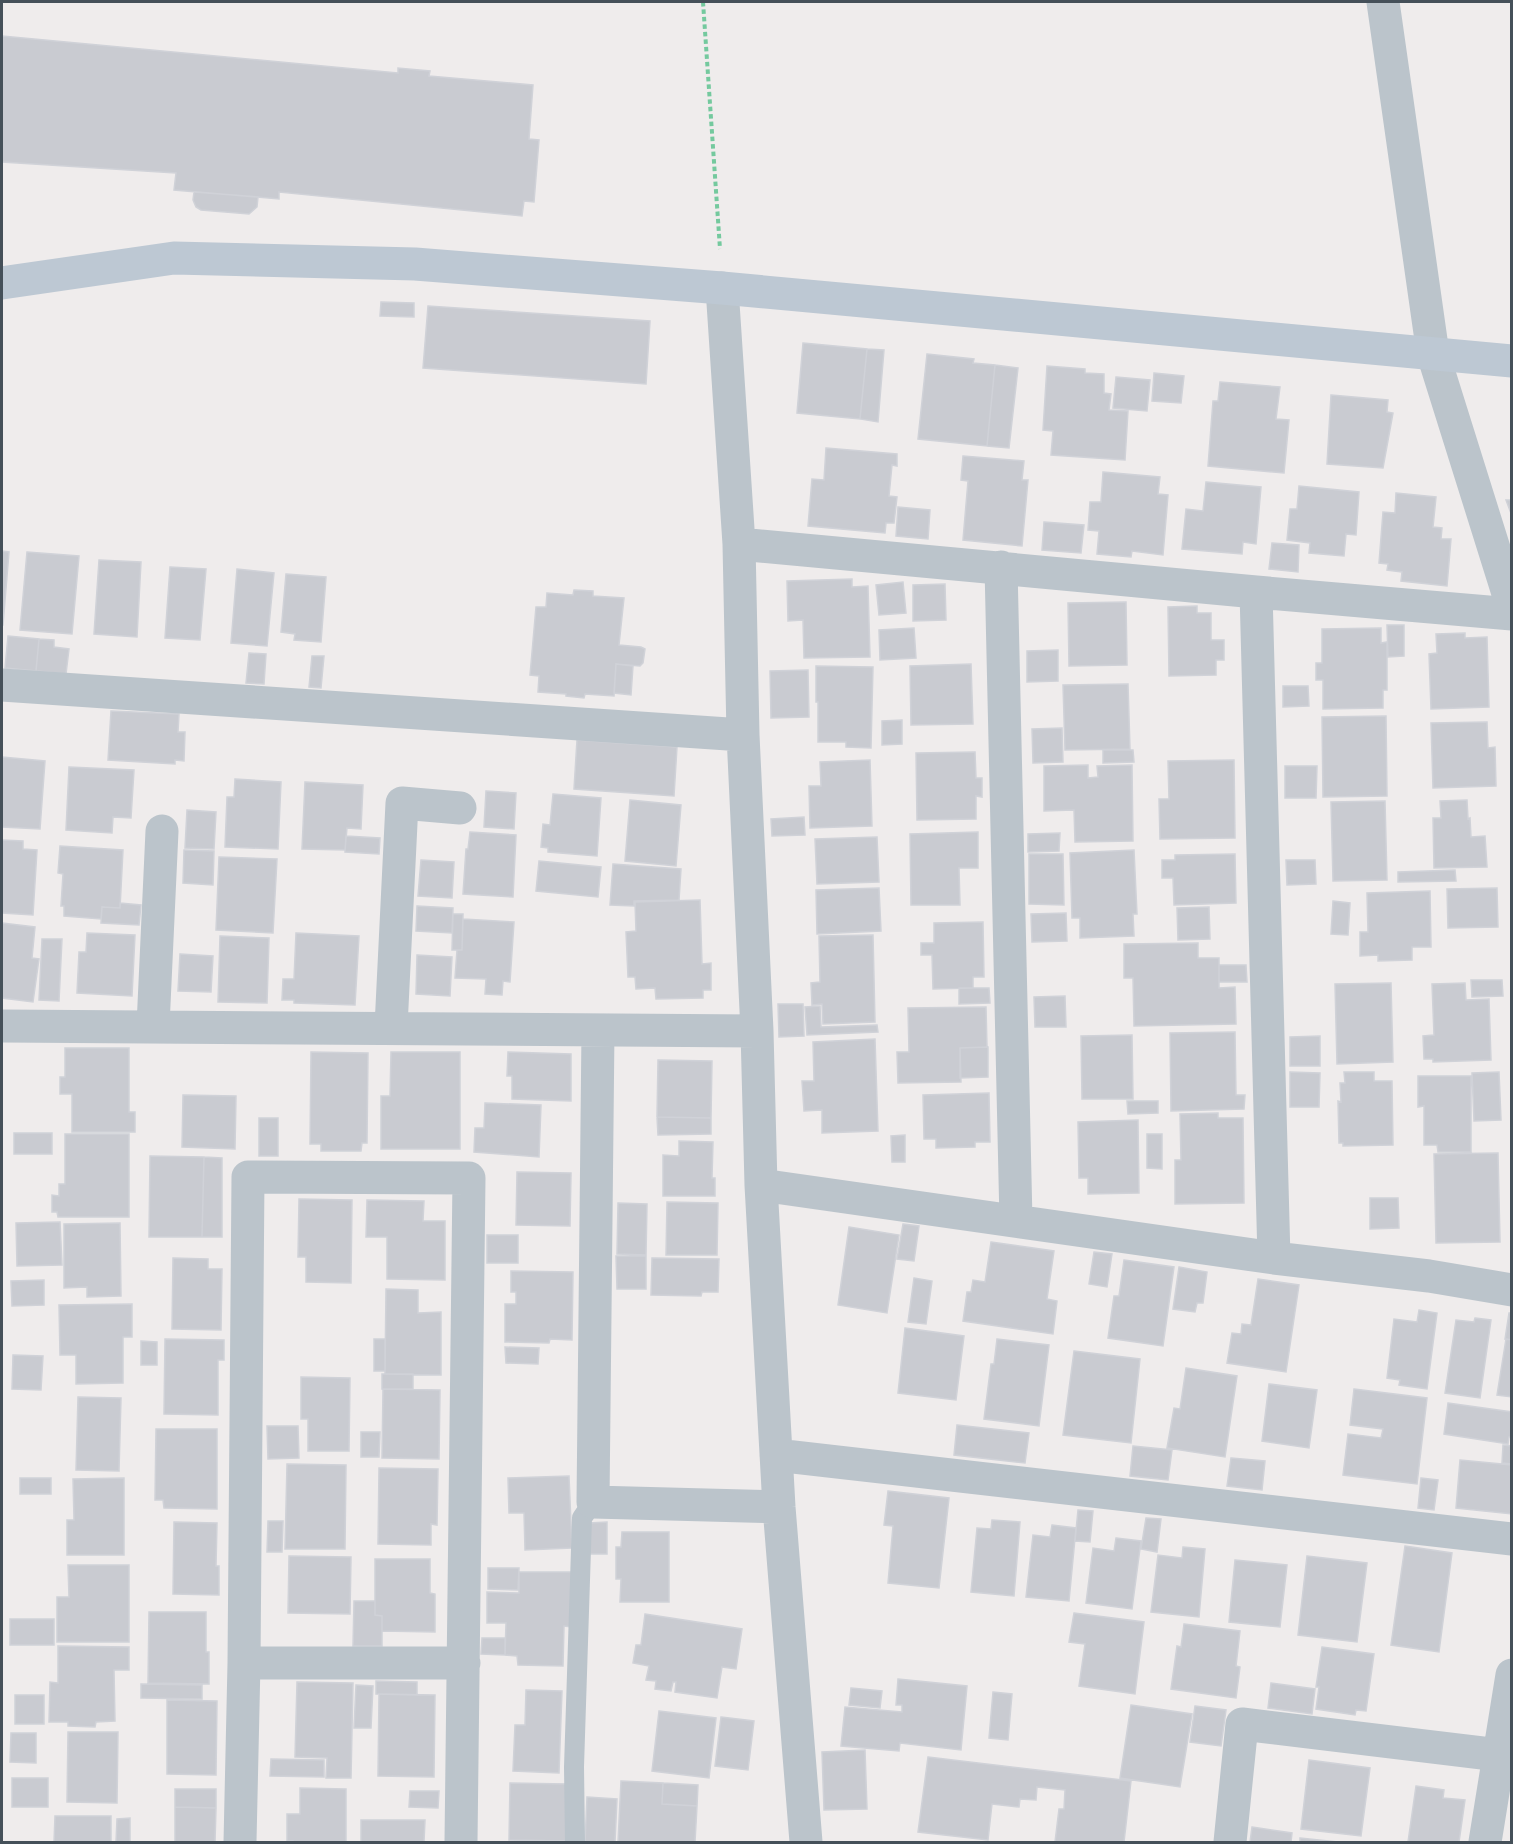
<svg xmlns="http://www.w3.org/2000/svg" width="1513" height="1844" font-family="Barlow,sans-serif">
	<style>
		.building { fill: #c9cbd1; stroke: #d0d2d8; stroke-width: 1.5 }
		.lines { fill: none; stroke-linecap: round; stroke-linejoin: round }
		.path { stroke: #74c99e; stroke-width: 4; stroke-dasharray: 4.5 3; stroke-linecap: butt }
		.lane { stroke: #bbc4cb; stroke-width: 20 }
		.street { stroke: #bbc4cb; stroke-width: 33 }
		.secondary { stroke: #bdc8d3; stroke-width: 33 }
	</style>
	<rect width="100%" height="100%" fill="#efecec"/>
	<path class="building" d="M2,36L398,73V68L430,71L429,76L533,85L529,139L539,140L534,202L524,201L522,216L279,192V199L174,190L176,173L2,162Z
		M194,192L258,197L257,207L249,214L201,210L196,207L193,200Z
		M381,302L414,303V317L380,316Z
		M428,306L650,321L646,384L423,368Z
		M803,343L867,349L860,419L797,413Z
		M867,349L884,350L878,422L860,419Z
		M927,354L974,359L973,363L995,365L987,446L918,439Z
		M995,365L1018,368L1009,448L987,446Z
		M1047,366L1085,369V373L1104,374V393L1111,394L1109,410L1128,411L1125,460L1051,455L1053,431L1043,430Z
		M1154,373L1184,376L1181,403L1152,401Z
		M1116,377L1150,380L1147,411L1113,408Z
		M1220,382L1280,387L1276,419L1289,420L1284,473L1208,466L1213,401H1218Z
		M1331,395L1388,400L1387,412L1393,413L1383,468L1327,464Z
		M826,448L897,454V466L892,465L889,496L897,497L894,523H886L885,533L808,526L812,479L824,480Z
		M963,456L1024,461L1022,480H1028L1022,546L963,540L968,481L961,480Z
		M1103,472L1160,477L1158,494L1168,495L1163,555L1132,551L1131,557L1097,554L1099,531L1088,530L1090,502H1101Z
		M1206,482L1261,487L1256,544L1243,542L1242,554L1182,549L1186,509L1203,511Z
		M1299,486L1359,492L1356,535L1346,534L1344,556L1309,553L1310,543L1287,540L1290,509H1297Z
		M1396,493L1436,497L1433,527L1442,528L1441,539H1451L1447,586L1401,581L1402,572L1387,570L1388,564L1379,563L1383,512L1395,513Z
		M1506,500H1512V516Z
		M898,507L930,510L928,539L896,536Z
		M1044,522L1084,525L1081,553L1042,550Z
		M1272,543L1299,545L1298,572L1269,569Z
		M2,551L9,552L3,625H2Z
		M27,552L79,556L72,634L20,630Z
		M99,560L141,562L137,637L94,634Z
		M170,567L206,569L200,640L165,638Z
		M237,569L274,573L267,646L231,643Z
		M286,574L326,577L321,642L294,640L295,634L281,632Z
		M852,579V587L868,586L870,657L804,658L803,620L788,621L787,581Z
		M903,582L906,613L879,615L876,585Z
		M945,584L946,620L913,621V585Z
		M574,590L593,591V596L624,598L619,645L641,647L645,649L643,663L640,666L616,664L614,696L585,694L584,698L566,696V694L538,692L539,676L530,675L536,607H546L547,593L573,595Z
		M1126,602L1127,665L1069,666L1068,603Z
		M1197,606V613H1211V640H1224V660H1216V675L1169,676L1168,607Z
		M1387,625H1404V656L1388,657Z
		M914,628L916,658L880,660L879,630Z
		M1381,628V643L1387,642V690H1383V708L1323,709V680H1316V663H1322V629Z
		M1465,633V638L1487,637L1489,707L1431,709L1429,654L1437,653L1436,634Z
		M8,636L39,639L36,671L5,668Z
		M39,639L54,640V647L69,649L66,674L36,671Z
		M1058,650V681L1027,682V651Z
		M249,653L266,654L264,684L246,683Z
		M312,656H324L321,688L309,687Z
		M616,664L633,666L631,695L614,693Z
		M971,664L973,724L911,725L910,666Z
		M816,666L873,667L871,748L846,747V742H818V702H816Z
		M808,670L809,717L771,718L770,671Z
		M1128,684L1130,749L1065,750L1063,685Z
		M1283,686H1308L1309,706L1283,707Z
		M111,711L179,714L178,732H185L184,761L175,760V764L108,760Z
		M1386,716L1387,796L1323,797L1322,717Z
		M902,720V744L882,745V721Z
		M1487,722L1488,748L1495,747L1496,786L1433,788L1431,723Z
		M1062,728L1063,762L1033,763L1032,729Z
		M577,740L677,747L674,796L574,789Z
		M1103,750H1133L1134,762L1103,763Z
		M975,752L976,778H982V797L976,796V819L917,820L916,753Z
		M2,757L45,761L40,829L2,827Z
		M870,760L872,826L810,828L809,786H821L820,762Z
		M1234,760L1235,838L1160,839L1159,799H1169L1168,761Z
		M1088,765V778L1098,777L1097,766L1132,765L1133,841L1075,842L1074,810L1044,811V766Z
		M1285,766H1317L1316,798H1285Z
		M69,767L134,770L131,818L113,817L112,833L66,830Z
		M235,779L281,782L278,849L225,847L227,797H234Z
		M305,782L363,785L361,829L347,828L345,850L302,849Z
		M486,791L516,793L514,829L484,827Z
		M553,794L601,798L597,856L548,852V848L541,847L543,824L550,825Z
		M630,800L681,805L676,866L625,861Z
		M1467,800L1468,819L1470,818L1471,837L1485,836L1487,867L1434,868L1433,818H1441L1440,801Z
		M1385,801L1387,880L1333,881L1331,802Z
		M187,810L216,812L214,849L185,848Z
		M804,817L805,835L772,836L771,819Z
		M470,832L516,835L513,897L463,894L466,849H468Z
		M978,832V868H959L960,905H911L910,834Z
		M1060,833L1059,851L1028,852V834Z
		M346,836L380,838L379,854L345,852Z
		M877,837L879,882L817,884L815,839Z
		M2,840L23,841V849L37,850L33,915L2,913Z
		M60,846L123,850L120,908L102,907L101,919L64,916V906H61L63,874L58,873Z
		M184,850L214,851L213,885L183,883Z
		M1134,850L1137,914H1133L1134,936L1080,938V918H1072L1070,853Z
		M1029,854H1063L1064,905L1029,904Z
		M1235,854L1236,903L1174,905L1173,878H1162V860H1175V855Z
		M219,857L277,859L273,933L216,930Z
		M421,860L454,862L452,898L418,896Z
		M1286,860H1315L1316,884L1287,885Z
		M539,861L601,867L598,897L536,891Z
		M613,864L681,869L679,900L634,901V906L610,905Z
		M1455,870L1456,881L1398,882V872Z
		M879,888L881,931L817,934L816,890Z
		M1497,888L1498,927L1448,928L1447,889Z
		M1430,891L1431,947H1412V960L1378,961V955L1360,956V932H1368L1367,893Z
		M700,900L702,964L711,963V990H703V998L656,999L655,988L636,989L635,977H628L626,932L636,931L635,902Z
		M1333,901L1350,903L1348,935L1331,934Z
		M120,903L141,905L139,925L101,923L102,907L120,908Z
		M417,906L453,908L452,933L416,931Z
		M1209,907L1210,939L1178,940L1177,908Z
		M1066,913L1067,941L1032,942L1031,914Z
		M453,914H463L462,950H452Z
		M463,919L514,922L510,982L503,981L502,995L485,994L486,979L455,978L457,950H462Z
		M983,922L984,977H973V988L933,989L932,955H921V943H934V923Z
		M2,923L35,927L32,958L39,959L33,1002L2,998Z
		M87,933L135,935L132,996L77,993L79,952H86Z
		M296,933L359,936L355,1005L294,1003V1000H282L283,979H294Z
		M873,935L875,1022L823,1024L822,1004L812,1005L811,983L820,982L819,936Z
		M220,936L269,938L267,1003L218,1002Z
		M42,939H62L59,1001L39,1000Z
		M1198,943V958H1219V988L1235,987L1236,1024L1134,1026L1133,978H1124V944Z
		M180,954L213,956L211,992L178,991Z
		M417,955L452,957L450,996L416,994Z
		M1219,965H1246L1247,982H1219Z
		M1471,980H1502L1503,996L1472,997Z
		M1391,983L1393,1062L1337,1064L1335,984Z
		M1465,983L1466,1000L1489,999L1491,1060L1433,1062V1059H1424L1423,1036L1434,1035L1432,984Z
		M959,988H989L990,1003L959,1004Z
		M1065,996L1066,1027H1035L1034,997Z
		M778,1004H803L804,1036L779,1037Z
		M820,1006L821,1027L877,1025L878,1032L807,1035L805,1007Z
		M986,1007L987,1047L960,1048L961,1082L898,1083L897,1052H909L908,1008Z
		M1235,1032L1236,1095H1245L1244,1109L1171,1111L1170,1033Z
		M1132,1035L1133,1099H1082L1081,1036Z
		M1320,1036V1066H1290V1037Z
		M875,1039L878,1131L822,1133V1110L804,1111L802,1081H814L813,1042Z
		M988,1047V1077L960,1078V1048Z
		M65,1048H129V1112H135V1132H72V1094H60V1077H65Z
		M311,1052L368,1053L367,1143H362L361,1151H321V1144H310Z
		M391,1052H460V1149H381V1096H390Z
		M508,1052L571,1054V1101L512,1099V1076H507Z
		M658,1060L712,1061L711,1118L657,1117Z
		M1290,1072L1320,1073L1319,1107H1290Z
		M1344,1072H1374V1081H1392L1393,1145L1343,1146V1143H1339L1338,1101L1341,1102L1340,1083H1345Z
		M1499,1072L1501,1120L1474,1121L1472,1073Z
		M1418,1076H1471V1152H1438L1437,1145H1424V1106L1418,1107Z
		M989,1093L990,1142H975V1147L936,1148V1139H924L923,1095Z
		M183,1095L236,1096L235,1149L182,1147Z
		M1127,1101H1158V1113L1128,1114Z
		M485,1103L541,1105L539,1157L474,1152L475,1128H484Z
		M1218,1113V1118H1243L1244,1203L1175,1204V1160H1181L1180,1114Z
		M657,1117L711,1118V1134L658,1135Z
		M259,1118H278V1156H259Z
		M1138,1120L1139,1193L1088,1194V1178H1079L1078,1122Z
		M14,1133H52V1154H14Z
		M65,1134H129V1217H58L57,1212H52V1195L59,1196V1184H65Z
		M1147,1134H1162V1169L1147,1168Z
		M905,1135V1162H892L891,1136Z
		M679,1141L713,1142L712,1178H715V1196H663V1155L679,1156Z
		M1498,1153L1500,1242L1436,1243L1434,1154Z
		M150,1156L204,1157L202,1237H149Z
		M204,1157L222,1158V1237H202Z
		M517,1172L571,1173L570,1226L516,1225Z
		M1370,1198H1398L1399,1228L1370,1229Z
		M299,1199L352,1200L351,1283L306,1282V1257H298Z
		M367,1200L424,1201L423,1221H445V1280L387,1279V1237H366Z
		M667,1202L718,1203L717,1255H666Z
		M618,1203L647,1204L646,1255L617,1254Z
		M60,1222L62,1265L17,1266L16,1223Z
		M120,1223L121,1296L87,1297V1287L64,1288V1224Z
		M903,1224L919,1226L914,1261L897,1259Z
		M849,1227L899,1235L887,1313L838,1305Z
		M487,1235H518V1263H487Z
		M991,1242L1054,1251L1047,1299L1057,1301L1053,1334L963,1321L967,1292H971L973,1280L985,1282Z
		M1094,1252L1112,1254L1107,1287L1089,1284Z
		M616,1256H646V1289H617Z
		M173,1258L208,1259V1269H222L221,1330L172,1329Z
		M652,1258L719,1259L718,1292H702L701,1296L651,1295Z
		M1124,1260L1174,1267L1163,1346L1108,1338L1114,1296H1119Z
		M1179,1267L1207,1272L1203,1303H1197L1195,1312L1173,1309Z
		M511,1271L573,1272L572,1340L550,1339L549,1343L505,1342V1304H516V1292H511Z
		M914,1278L932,1281L926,1324L908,1322Z
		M1258,1279L1299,1285L1286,1372L1227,1363L1232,1333L1241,1334L1242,1324L1251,1325Z
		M44,1280V1305L12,1306L11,1281Z
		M386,1289L418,1290V1313L441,1312V1375L385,1374Z
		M132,1304V1337H123V1383L76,1384V1355H60L59,1305Z
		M1419,1310L1437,1313L1427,1389L1399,1385L1400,1380L1387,1378L1394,1319L1417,1322Z
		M1509,1313H1512V1340L1505,1339Z
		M1475,1318L1491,1320L1480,1398L1445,1393L1456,1320L1474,1322Z
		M905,1328L964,1336L956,1400L898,1393Z
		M165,1339L224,1340V1360H218V1415L164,1414Z
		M374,1339H385V1371H374Z
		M997,1339L1049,1345L1039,1426L984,1419L991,1364H994Z
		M1506,1339L1512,1340V1397L1497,1395Z
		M141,1341L157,1342V1365H141Z
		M505,1347L539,1348L538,1364L506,1363Z
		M1074,1351L1140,1359L1131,1443L1063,1435Z
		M13,1355L43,1356L41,1390L12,1389Z
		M1186,1368L1237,1376L1225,1457L1167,1448L1174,1408L1180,1409Z
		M382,1374H413V1389H382Z
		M301,1377L350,1378L349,1451H308V1419H301Z
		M1269,1384L1317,1390L1309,1448L1262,1441Z
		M383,1389L440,1390L439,1459L382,1458Z
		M1354,1389L1427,1398L1417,1484L1343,1475L1348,1434L1381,1438L1383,1429L1350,1425Z
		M78,1397L121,1398L119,1471L76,1470Z
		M1448,1403L1512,1412V1437H1509L1508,1444L1444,1434Z
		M957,1425L1029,1433L1025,1463L954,1455Z
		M267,1426H298L299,1458L268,1459Z
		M156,1429H217V1509L164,1508L163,1500H155Z
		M361,1432H380L379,1457H361Z
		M1503,1445L1512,1446V1464L1502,1463Z
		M1133,1446L1172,1450L1168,1480L1130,1476Z
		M1231,1458L1265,1461L1262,1490L1227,1486Z
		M1460,1460L1512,1465V1514L1456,1508Z
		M287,1464L346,1465L345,1549H285Z
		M379,1468L438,1469L437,1525L431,1524V1545L378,1544Z
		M569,1476L572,1548L525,1550L524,1513H509L508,1478Z
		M20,1478H51V1494H20Z
		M124,1478V1555H67V1520H74L73,1479Z
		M1421,1478L1438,1480L1434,1510L1418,1508Z
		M888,1491L949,1498L939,1588L888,1583L893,1526L884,1525Z
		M1078,1510L1093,1511L1090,1542L1075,1541Z
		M1146,1518L1161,1519L1157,1552L1141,1549Z
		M992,1520L1020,1522L1014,1596L971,1592L977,1528L991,1529Z
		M268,1521H283L282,1552H267Z
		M174,1522L217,1523L216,1566H219V1595L173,1594Z
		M607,1522V1554H589V1523Z
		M1052,1525L1076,1528L1069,1601L1026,1597L1033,1535L1050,1537Z
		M622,1532H669V1602H620L621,1579H616V1547H621Z
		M1116,1538L1141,1541L1132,1609L1086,1603L1093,1548L1114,1551Z
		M1405,1546L1452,1553L1439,1652L1391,1645Z
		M1183,1547L1205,1549L1199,1617L1151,1612L1158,1555L1182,1558Z
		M289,1556L351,1557L350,1614L288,1613Z
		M1307,1556L1367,1563L1357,1642L1298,1635Z
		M375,1559H430V1593L435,1594V1632L382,1631V1616L375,1615Z
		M1235,1560L1287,1565L1280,1627L1229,1622Z
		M68,1565H129V1642H57V1597H69Z
		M488,1568H519L518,1590L488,1589Z
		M519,1572H572L571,1627L564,1626L563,1666L518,1665L517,1656L505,1655L506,1623H487V1592L519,1593Z
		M354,1601H375V1615L382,1616V1646H353Z
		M149,1612H206V1652H209V1684L148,1683Z
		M1074,1613L1144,1622L1135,1694L1079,1686L1085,1644L1069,1642Z
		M645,1614L742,1629L736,1669L722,1667L717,1698L675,1692L676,1682H673L671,1691L655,1689L656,1681L646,1680L649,1666L633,1663L636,1645H641Z
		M10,1619H54V1645H10Z
		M1184,1624L1240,1631L1236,1666L1240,1667L1236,1698L1171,1689L1177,1646L1181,1647Z
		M482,1638H505V1655L481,1654Z
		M58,1646L129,1647V1670H114L115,1721L96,1722L95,1727L68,1726V1722H49L50,1682L58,1683Z
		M1322,1647L1374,1654L1366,1711L1356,1710L1355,1715L1316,1709L1319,1687H1316Z
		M898,1679L967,1686L961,1750L900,1743L899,1751L841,1746L845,1707L902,1712V1705H896Z
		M376,1681L417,1682V1695L376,1694Z
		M297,1682L353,1683L351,1778H326L327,1758L295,1757Z
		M1271,1683L1315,1689L1312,1714L1268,1708Z
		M141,1684L202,1685V1699L141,1698Z
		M356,1685L373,1686L371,1728H354Z
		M851,1688L882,1691L880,1708L849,1705Z
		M526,1690L562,1691L559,1773L513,1771L515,1725H525Z
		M993,1692L1012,1694L1008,1740L989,1738Z
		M379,1694L435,1695L434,1777L378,1776Z
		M15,1695H44V1724H15Z
		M167,1700L217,1701L216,1775L167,1774Z
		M1131,1705L1192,1714L1180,1787L1120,1778Z
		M1195,1706L1226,1710L1221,1746L1190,1742Z
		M659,1711L716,1718L709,1778L652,1771Z
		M721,1717L754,1721L748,1770L715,1766Z
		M68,1732H118L117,1803L67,1802Z
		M11,1733H36V1763L10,1762Z
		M865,1750L867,1809L824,1810L822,1752Z
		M928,1757L1131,1781L1124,1842H1055L1059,1809H1064L1065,1790L1037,1787L1036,1800L1020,1799L1019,1807L992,1804L988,1840L918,1832Z
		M271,1759L324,1760V1777L270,1776Z
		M1309,1760L1370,1768L1361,1836L1301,1829Z
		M12,1778H48V1807H12Z
		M621,1781L663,1783L662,1804L697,1806L695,1842H618Z
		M510,1783L567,1784V1841L509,1840Z
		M663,1783L698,1785L697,1806L662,1804Z
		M1416,1786L1444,1790L1443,1798L1465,1800L1459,1842H1408Z
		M300,1788L346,1789V1842H293V1841H287V1814H300Z
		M175,1789H216V1808L175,1807Z
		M410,1791H439L438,1808L409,1807Z
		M587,1797L617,1799L615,1842H585Z
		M175,1807L216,1808L215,1842H175Z
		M55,1816H111V1842H54Z
		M130,1818V1842H116L117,1819Z
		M361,1820H425L424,1842H361Z
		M1252,1827L1292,1833L1291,1842H1250Z
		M1300,1838L1338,1842H1300Z"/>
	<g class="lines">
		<path class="path" d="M703,2L720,249"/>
		<path class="lane" d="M575,1842L574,1767L582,1518L593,1502"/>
		<path class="street" d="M1383,2L1433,354L1512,606
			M722,288L739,544L743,735L757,1031L761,1185L779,1507L806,1842
			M739,544L1256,592L1512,614
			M1001,567L1016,1221
			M1256,592L1274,1258
			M2,685L743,735
			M2,1026L757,1031
			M153,1026L162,831
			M391,1027L402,803L460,808
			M598,1030L593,1502L779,1507
			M761,1185L1274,1258L1429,1276L1512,1290
			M776,1455L1512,1539
			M244,1663H464
			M240,1842L244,1663L248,1177L469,1178L461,1842
			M1230,1842L1242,1724L1499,1755
			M1485,1842L1512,1675"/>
		<path class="secondary" d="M2,283L174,258L415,264L722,288L1512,361"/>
	</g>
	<rect width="1513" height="1844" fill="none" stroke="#455059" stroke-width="6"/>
</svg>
